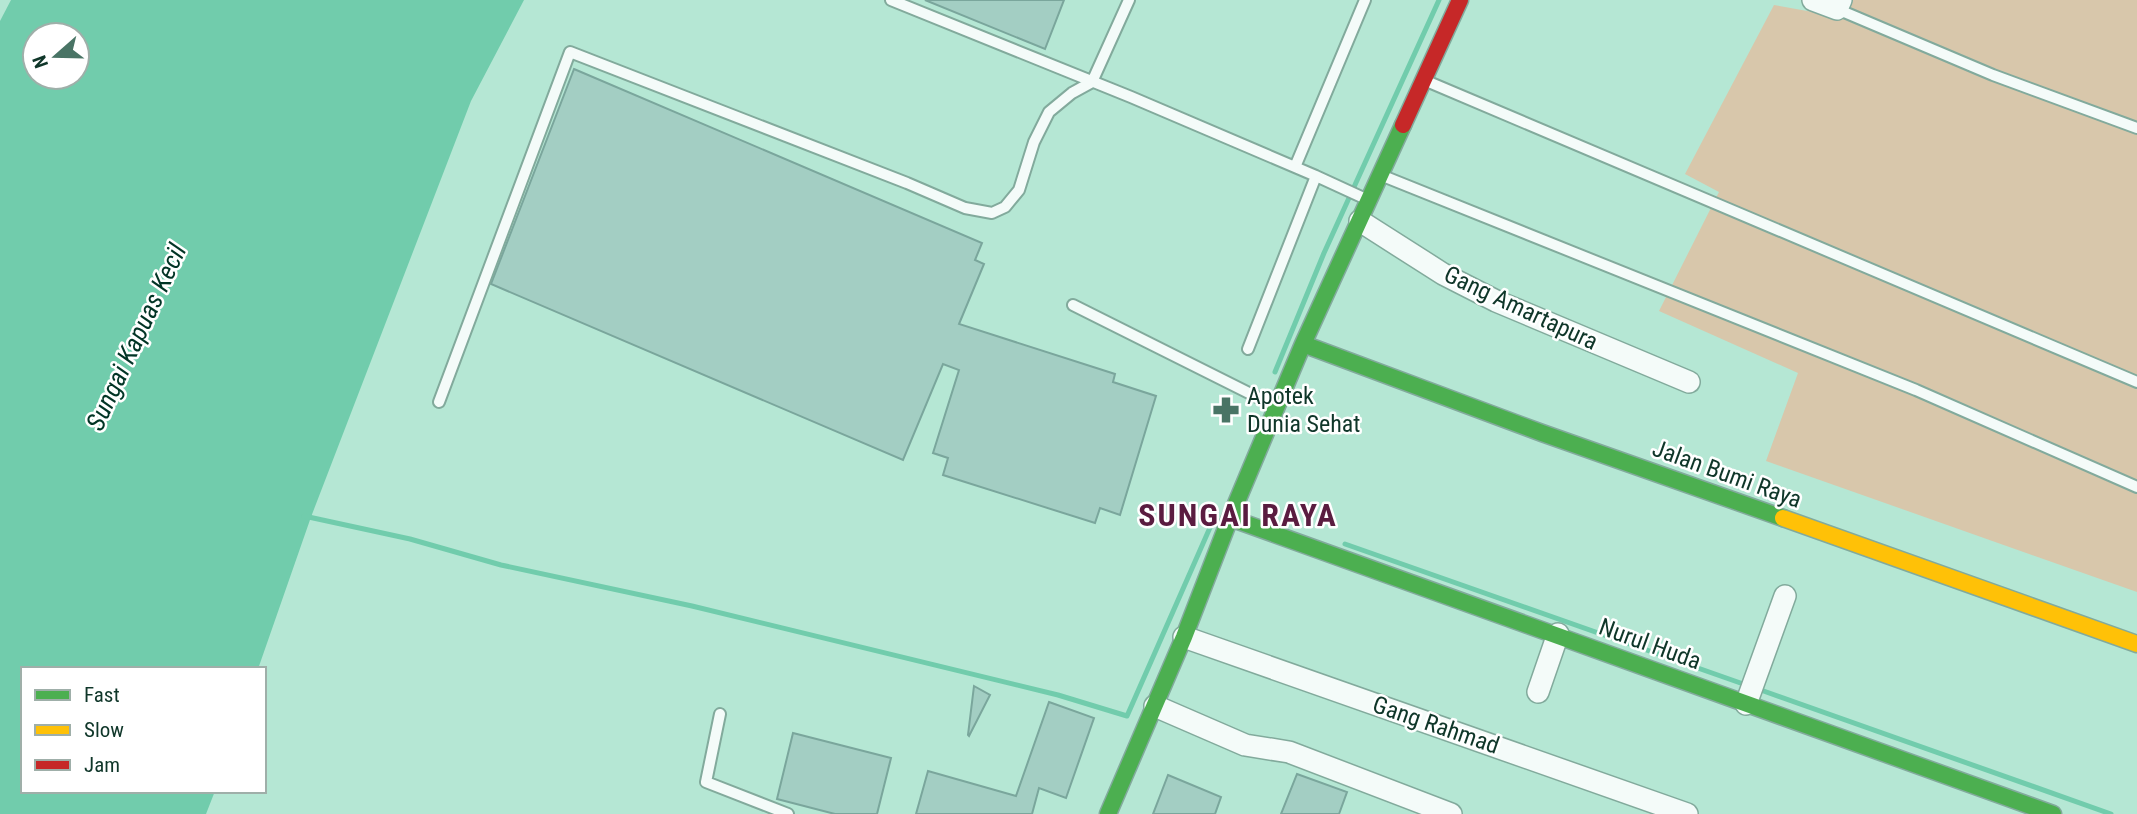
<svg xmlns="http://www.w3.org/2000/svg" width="2137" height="814" font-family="'Roboto Condensed',sans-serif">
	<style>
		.green { fill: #d8c7ab }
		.water { fill: #71ccac; fill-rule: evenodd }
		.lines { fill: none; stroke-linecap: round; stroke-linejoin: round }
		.stream { stroke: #71ccac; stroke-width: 5 }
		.building { fill: #a3cec3; stroke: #7aa69c; stroke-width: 2 }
		.lane-casing { stroke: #82aa9c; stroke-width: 14 }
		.street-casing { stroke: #82aa9c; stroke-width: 24 }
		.fast-casing { stroke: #82aa9c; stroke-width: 19 }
		.slow-casing { stroke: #82aa9c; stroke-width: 19 }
		.jam-casing { stroke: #82aa9c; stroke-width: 19 }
		.lane { stroke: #f4fbf9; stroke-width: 10 }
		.street { stroke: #f4fbf9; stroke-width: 21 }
		.fast { stroke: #4caf50; stroke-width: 16 }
		.slow { stroke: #ffc107; stroke-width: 16 }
		.jam { stroke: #c62828; stroke-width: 16 }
		.labels { text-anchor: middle; stroke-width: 5; stroke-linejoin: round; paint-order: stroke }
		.street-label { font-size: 24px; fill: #0f3629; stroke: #fff }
		.poi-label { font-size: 24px; fill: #0f3629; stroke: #fff; text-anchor: start }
		.water-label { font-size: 26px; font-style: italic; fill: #013425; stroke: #fff }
		.district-label { font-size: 32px; font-weight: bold; letter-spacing: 2px; fill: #5a1c40; stroke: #fff }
	</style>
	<rect width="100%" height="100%" fill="#b5e7d4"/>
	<path class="green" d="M1842,0H2137V592L1766,461L1798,373L1659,311L1719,192L1685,174L1774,5L1835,16Z"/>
	<path class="water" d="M11,0H524L471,101L311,517L258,669H23V791H215L206,814H0V21ZM35,35H77V77H35Z"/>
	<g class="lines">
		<path class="stream" d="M1275,372L1324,253L1439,0
			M304,516L410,539L501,565L692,606L1058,695L1127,716L1212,523
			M1345,544L1749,686
			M1758,689L2111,814"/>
	</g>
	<path class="building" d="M925,0H1064L1045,49Z
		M574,69L982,243L975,260L984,264L959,324L1115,374L1113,382L1156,396L1120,515L1100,508L1095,523L943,475L948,458L933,453L959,370L943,364L903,460L491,284Z
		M974,686L990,695L969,736L968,735Z
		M1049,702L1094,718L1066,798L1039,788L1032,814H916L928,771L1016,796Z
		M793,733L891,758L877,814H835L777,799Z
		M1297,774L1347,792L1339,814H1281Z
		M1168,775L1221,797L1215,814H1153Z"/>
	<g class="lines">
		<g class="lane-casing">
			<path id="lane" d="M891,0L1131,97L1316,176L1366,199
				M1837,9L1993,75L2137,128
				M1424,80L2137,382
				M1295,167L1365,0
				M1383,176L1916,390L2137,487
				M1073,305L1271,404
				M1248,349L1316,176
				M439,402L570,52L907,183L965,208L992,213L1005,207L1019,190L1034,142L1049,112L1072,93L1092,82L1129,0
				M720,714L706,782L788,814"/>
		</g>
		<g class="street-casing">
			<path id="street" d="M1813,0L1837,9L1841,0
				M1360,221L1443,274L1496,301L1689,382
				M1184,637L1687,814
				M1538,692L1558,634
				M1746,704L1785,596
				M1155,706L1245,745L1289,752L1451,814"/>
		</g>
		<g class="fast-casing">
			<path id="fast" d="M1303,344L1542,433L1783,518
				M1230,518L2053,814
				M1108,814L1184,637L1230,518L1303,344L1403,125"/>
		</g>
		<g class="slow-casing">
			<path id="slow" d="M1783,518L2137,644"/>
		</g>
		<g class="jam-casing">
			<path id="jam" d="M1403,125L1460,0"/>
		</g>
		<use href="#lane" class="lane"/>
		<use href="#street" class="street"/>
		<use href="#fast" class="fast"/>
		<use href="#slow" class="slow"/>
		<use href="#jam" class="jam"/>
	</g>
	<defs>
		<g id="pharmacy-bare" transform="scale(2.1)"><path d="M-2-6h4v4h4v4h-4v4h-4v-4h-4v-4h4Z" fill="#497465" stroke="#fff" stroke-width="2.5" paint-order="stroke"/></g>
	</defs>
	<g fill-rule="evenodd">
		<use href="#pharmacy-bare" x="1226" y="410"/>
	</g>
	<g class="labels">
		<g class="street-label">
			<text transform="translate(1521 308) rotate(25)" y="8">Gang Amartapura</text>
			<text transform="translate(1727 474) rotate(20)" y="8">Jalan Bumi Raya</text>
			<text transform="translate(1650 644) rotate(20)" y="8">Nurul Huda</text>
			<text transform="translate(1436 725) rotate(19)" y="8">Gang Rahmad</text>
		</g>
		<g class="poi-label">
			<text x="1247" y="404">Apotek<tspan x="1247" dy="28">Dunia Sehat</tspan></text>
		</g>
		<g class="water-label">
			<text transform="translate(136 337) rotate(-65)" y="9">Sungai Kapuas Kecil</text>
		</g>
		<g class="district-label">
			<text x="1238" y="526">SUNGAI RAYA</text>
		</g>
	</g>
	<rect x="21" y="667" width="245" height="126" fill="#ffffff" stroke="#9fafa9" stroke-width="2"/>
	<rect x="35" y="690" width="35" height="10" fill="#4caf50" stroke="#9fafa9" stroke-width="2"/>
	<text x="84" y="702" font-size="21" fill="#0f3629">Fast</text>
	<rect x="35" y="725" width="35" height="10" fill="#ffc107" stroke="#9fafa9" stroke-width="2"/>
	<text x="84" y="737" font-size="21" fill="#0f3629">Slow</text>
	<rect x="35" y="760" width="35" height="10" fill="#c62828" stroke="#9fafa9" stroke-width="2"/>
	<text x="84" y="772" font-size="21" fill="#0f3629">Jam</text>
	<g transform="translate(56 56) rotate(250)"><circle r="33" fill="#ffffff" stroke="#9fafa9" stroke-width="2"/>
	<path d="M0-5L12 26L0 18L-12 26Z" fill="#497465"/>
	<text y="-10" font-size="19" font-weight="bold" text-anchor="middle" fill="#0f3629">N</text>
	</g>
</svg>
